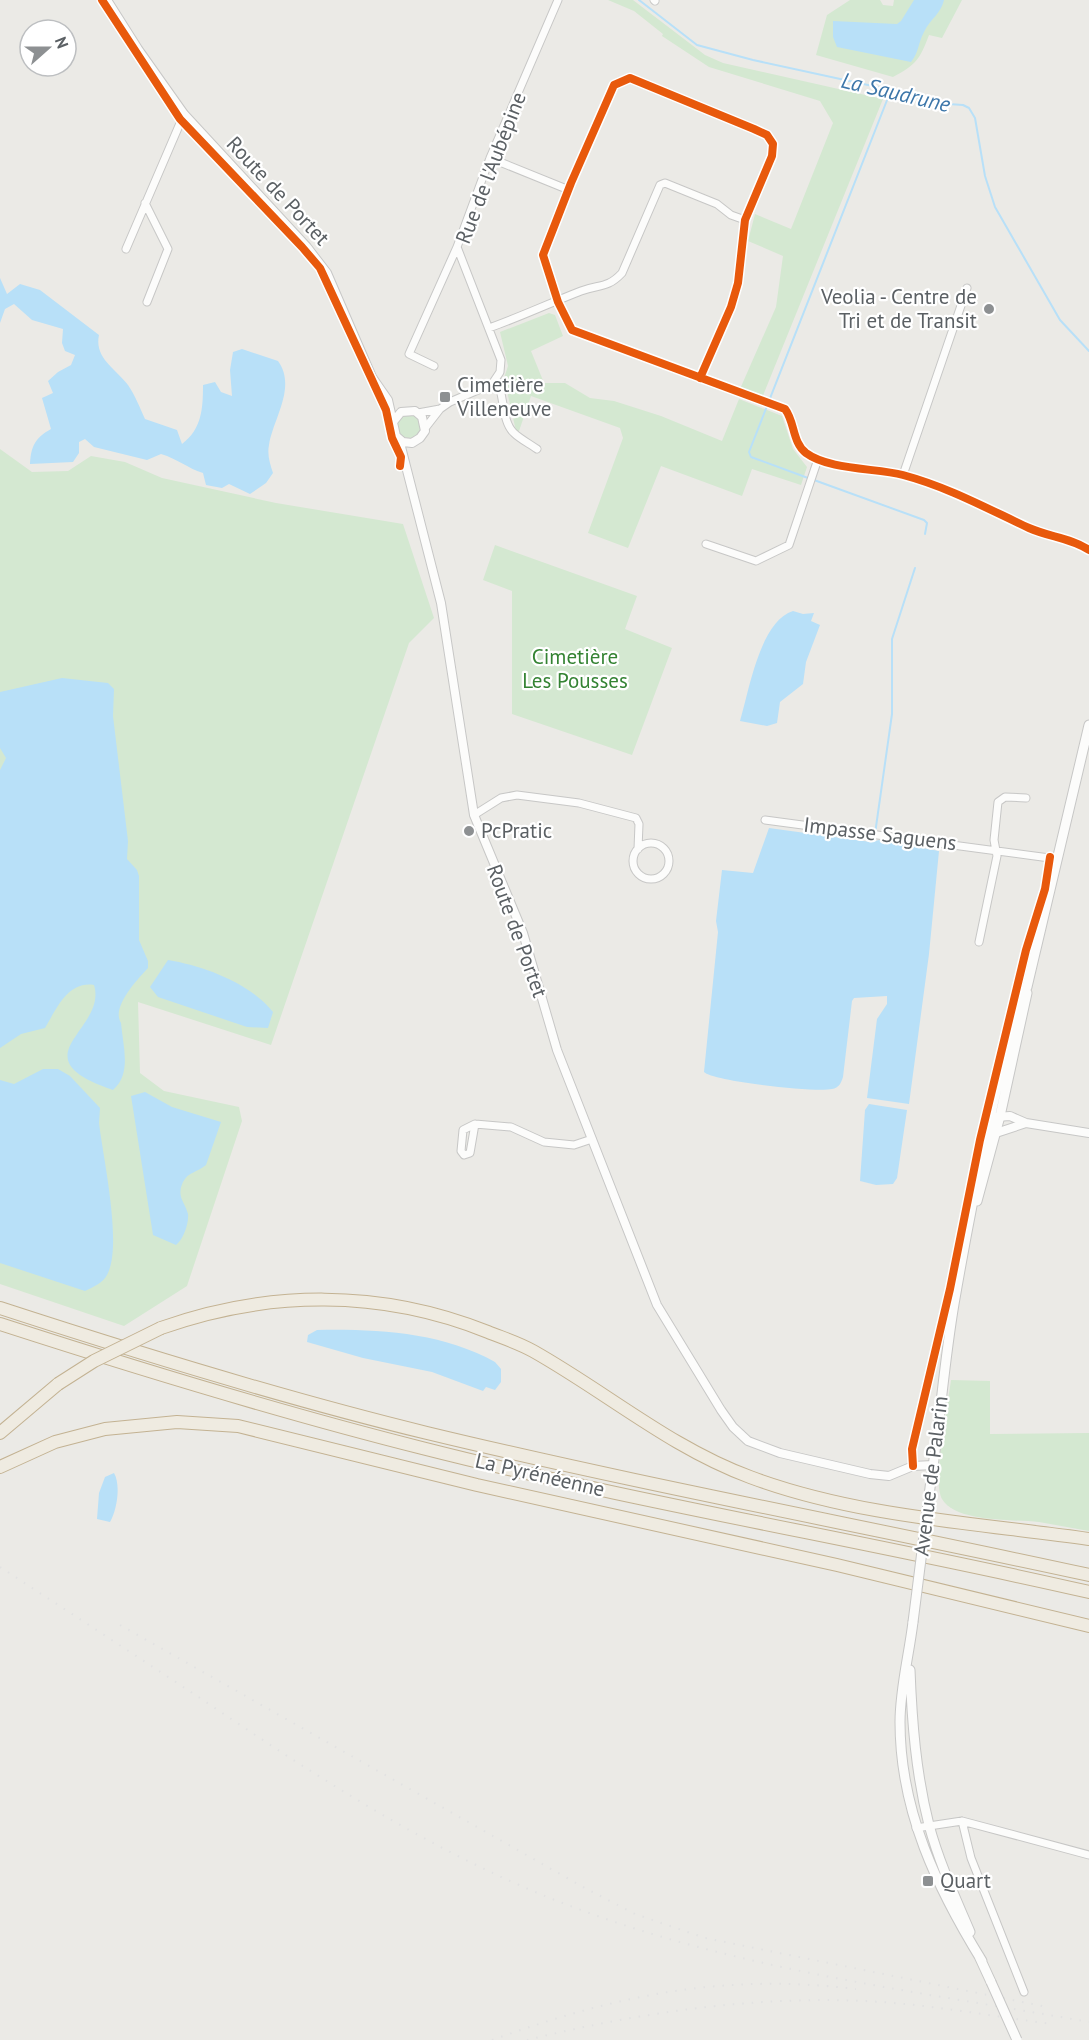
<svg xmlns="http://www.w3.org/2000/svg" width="1089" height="2040" font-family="'PT Sans',sans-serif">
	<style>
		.green { fill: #d4e8d1 }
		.water { fill: #b8e0f8 }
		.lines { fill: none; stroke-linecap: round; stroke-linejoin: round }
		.stream { stroke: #b8e0f8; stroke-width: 2 }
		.minor-casing { stroke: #c7c7c6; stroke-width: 9 }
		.tertiary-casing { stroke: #c7c7c6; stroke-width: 10 }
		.secondary-casing { stroke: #c7c7c6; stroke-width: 11 }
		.motorway-casing { stroke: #c3b292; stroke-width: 14 }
		.minor { stroke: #fcfcfb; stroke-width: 7 }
		.tertiary { stroke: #fcfcfb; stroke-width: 8 }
		.secondary { stroke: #fcfcfb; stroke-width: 9 }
		.motorway { stroke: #efebe1; stroke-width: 12 }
		.rail { stroke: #e2e2e2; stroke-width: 2; stroke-dasharray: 1.5 8; stroke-linecap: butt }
		.secondary-bridge-casing { stroke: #c7c7c6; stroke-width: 11; stroke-linecap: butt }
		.motorway-bridge-casing { stroke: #c3b292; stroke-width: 14; stroke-linecap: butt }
		.secondary-bridge { stroke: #fcfcfb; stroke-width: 9 }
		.motorway-bridge { stroke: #efebe1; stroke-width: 12 }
		.cycleway-casing { stroke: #fff; stroke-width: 11 }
		.cycleway { stroke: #e8590c; stroke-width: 8 }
		.poi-dot { fill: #8d9092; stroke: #fff; stroke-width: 2 }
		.labels { text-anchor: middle; stroke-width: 4.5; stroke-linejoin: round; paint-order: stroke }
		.street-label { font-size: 21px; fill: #5b6064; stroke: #fff }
		.poi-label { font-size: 21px; fill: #5b6064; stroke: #fff; text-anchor: start }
		.park-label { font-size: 21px; fill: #348333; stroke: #fff }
		.water-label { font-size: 22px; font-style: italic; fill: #3c76a9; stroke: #fff }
	</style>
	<rect width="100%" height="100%" fill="#ebeae6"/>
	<path class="green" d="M608,0H633L705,55L723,63L883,99L762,398L740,389L776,307L783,256L748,241L755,214L791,229L833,123L820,101L709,67L662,36L663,34L634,11Z
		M850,0H880L883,5L893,6L894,0H962L942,38L929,35C920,59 916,65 893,77L816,55L827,15Z
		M549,313L555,315L563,336L531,351L544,383H565L590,398L614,401L661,416L722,441L739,399L782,416L793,449L807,467L801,485L752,469L742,496L661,466L628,548L588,533L623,438L620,428L531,396L519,431H516L504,378L508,366L500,332Z
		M397 426a12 12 0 1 1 24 0a12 12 0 1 1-24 0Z
		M0,449L32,472L68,471L91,456L125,462L162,478L276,503L403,524L434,618L409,643L271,1045L138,1002L140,1073L164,1091L239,1107L242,1121L187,1286L124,1326L0,1284Z
		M495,545L637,596L625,629L672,648L632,755L512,714V591L483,580Z
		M951,1380L990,1381V1434L1089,1433V1531C1072,1528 1056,1525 1039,1522C1014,1519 956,1523 942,1499C932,1481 948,1404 951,1380Z"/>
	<path class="water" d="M914,0H944C941,14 930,19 924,32C918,43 919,52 911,62L837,47L833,37V21L897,24L901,21Z
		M0,278L7,294L20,284L40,290L99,335C94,358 116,369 128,385C135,395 140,408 145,419L177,430L182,444C202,429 203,408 203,385L215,382L221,392L232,396L230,370L233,352L242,349L278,361C297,387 273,419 269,445C267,455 270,464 273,473L266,483L250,494L229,484L222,488L206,485L203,473C187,468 178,459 161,454L147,460L94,447L85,439L79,442V453L73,462L30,464C31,446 35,438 51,429L42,398L53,393L48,381L58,372L71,365L75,355L65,351L62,343L63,329L32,320L14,304L5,309L0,323Z
		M793,611L803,614L814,613L811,621L820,625L806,662L803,684L780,702L777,723L767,726L740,721C749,691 760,621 793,611Z
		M62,678L108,683L114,689L113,716L128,841L127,859L137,870L139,876V940L148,961V968C137,980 111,1007 121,1023C123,1047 132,1073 113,1090C15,1057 108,1030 94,985C68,981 57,1008 45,1028L21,1034L0,1048V770L6,758L0,748V692Z
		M769,828L871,842L879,840L939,851L929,954L909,1104L867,1098L877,1019L887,1004V996L854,998L852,1001L843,1077C841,1083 839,1088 832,1089C816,1093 712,1081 704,1072L718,932L716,921L722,870L753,873Z
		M168,960C204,966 250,983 273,1012L268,1028L247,1027L158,997L150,987Z
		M43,1069H58L70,1076L100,1108L99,1123C103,1158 123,1246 107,1275C103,1283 93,1287 85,1291L0,1263V1080L14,1084Z
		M145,1092L172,1107L221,1122L206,1165C198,1172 188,1172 183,1182C176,1197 185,1202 188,1214C189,1224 183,1240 176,1245L153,1235L131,1096Z
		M869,1104L907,1110L897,1178L893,1184L876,1185L860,1181L865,1110Z
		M317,1330C377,1329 441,1332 495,1362L501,1369V1382L495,1390L486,1387L483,1391L432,1372L363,1358L307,1342L308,1335Z
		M114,1473C121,1485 117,1510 110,1522L97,1519L99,1493L105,1477Z"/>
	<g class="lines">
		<path class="stream" d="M639,0L697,45L753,60L891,90L934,103L963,105L969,108L975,118L985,176L995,207L1060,320L1089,351
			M808,478L751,457L749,452L891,90
			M814,480L924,520L927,523L925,534
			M874,841L892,714V639L915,568"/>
		<g class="minor-casing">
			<path id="minor" d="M654,0L655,1
				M490,158L569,190
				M145,203L168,249L147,302
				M126,249L184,114
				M489,328C520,317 550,303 581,291C599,284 607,289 622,273L660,185L665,183L717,204L731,215L745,220
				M434,366L409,354L457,247
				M700,378L731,307L738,283L745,220L772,156L773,144L767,135L754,129L630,78L614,85L571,183L543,255L558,302L572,330L785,409C795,422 792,442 806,453C829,470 876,468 903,475C948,487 988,509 1029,528C1049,537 1071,538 1089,550
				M496,379C505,394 501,421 514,433C520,439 530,444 537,449
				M418,413L440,409
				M426,427L440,409L450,402L492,384L500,372L501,360L457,247L490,158L558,0
				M903,475L967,288
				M706,544L756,561L789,545L818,459
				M474,815L501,798L517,795L579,803L636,818L639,824L638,849
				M765,820L1057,859
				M633 861a18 18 0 1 1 36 0a18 18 0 1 1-36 0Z
				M979,942L997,856L994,840L998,802L1005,797L1026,798
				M475,1124L470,1153L464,1155L461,1151L463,1130L475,1124L511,1127L544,1142L574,1145L592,1139
				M962,1821L971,1858L1024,1992
				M916,1828L962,1821L1089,1855"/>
		</g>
		<g class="tertiary-casing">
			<path id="tertiary" d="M107,0L138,49L184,114L307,247L327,273L372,377L388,400L396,436L403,442L412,443L420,438L425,431L422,417L415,411L401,412L393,422
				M399,439L441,603L474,815L523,933L557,1050L657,1305L721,1410L733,1427L748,1441L780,1453L870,1474L889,1476L913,1466L933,1465
				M996,1117L1010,1116L1026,1123L1089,1133
				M996,1133L1026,1123"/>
		</g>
		<g class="secondary-casing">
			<path id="secondary" d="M977,1201L1000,1116L1027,993
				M931,1480C940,1422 944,1363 954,1304C971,1206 990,1108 1016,1011L1027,987L1089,725
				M913,1622C909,1655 900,1689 900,1722C900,1811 937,1888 982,1961
				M910,1670C912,1722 916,1774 929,1825C939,1862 955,1897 970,1932
				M979,1956L991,1982"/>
		</g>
		<g class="motorway-casing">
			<path id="motorway" d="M0,1308C141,1354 283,1398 427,1433C647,1486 869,1527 1089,1575
				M0,1324C139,1369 279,1412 422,1448C642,1504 867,1541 1089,1592
				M161,1328C268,1290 381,1289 488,1332C503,1338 519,1343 533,1351C606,1392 671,1448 750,1477C857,1517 977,1523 1089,1539
				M0,1433L58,1384
				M0,1467L55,1442L105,1429L177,1422L238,1426L477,1485L837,1565L1089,1626"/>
		</g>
		<use href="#minor" class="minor"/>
		<use href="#tertiary" class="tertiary"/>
		<use href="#secondary" class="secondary"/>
		<use href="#motorway" class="motorway"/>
		<path class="rail" d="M0,1567C69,1612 138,1657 206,1702C323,1781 440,1857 573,1907C738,1970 916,1991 1089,2022
			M120,1625L583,1887L635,1914L705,1938L1047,2007
			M492,2040C617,1995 722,1973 856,1989
			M527,2040C641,2012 763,1994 881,2002C939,2006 996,2017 1053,2024"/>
		<g class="secondary-bridge-casing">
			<path id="secondary-bridge" d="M913,1622L931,1480
				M991,1982L1017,2040"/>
		</g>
		<g class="motorway-bridge-casing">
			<path id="motorway-bridge" d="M58,1384L94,1361L161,1328"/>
		</g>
		<use href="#secondary-bridge" class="secondary-bridge"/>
		<use href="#motorway-bridge" class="motorway-bridge"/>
		<g class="cycleway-casing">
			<path id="cycleway" d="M102,0L180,119L302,247L320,268L386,410L392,438L401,457L400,466
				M700,378L731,307L738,283L745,220L772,156L773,144L767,135L754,129L630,78L614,85L571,183L543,255L558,302L572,330L785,409C795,422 792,442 806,453C829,470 876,468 903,475C948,487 988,509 1029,528C1049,537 1071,538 1089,550
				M913,1466L912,1449L950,1289L980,1140L1026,950L1045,889L1050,857"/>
		</g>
		<use href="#cycleway" class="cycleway"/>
	</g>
	<g class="poi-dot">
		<circle cx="989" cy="309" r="6"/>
		<rect x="439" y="391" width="12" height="12" rx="3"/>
		<circle cx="469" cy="831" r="6"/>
		<rect x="922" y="1875" width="12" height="12" rx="3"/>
	</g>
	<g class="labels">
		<g class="street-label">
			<text transform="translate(491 168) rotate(-69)" y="7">Rue de l'Aubépine</text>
			<text transform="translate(278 191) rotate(47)" y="7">Route de Portet</text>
			<text transform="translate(880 834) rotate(7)" y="7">Impasse Saguens</text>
			<text transform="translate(517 931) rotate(70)" y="7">Route de Portet</text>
			<text transform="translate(540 1475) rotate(13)" y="7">La Pyrénéenne</text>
			<text transform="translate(931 1476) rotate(-83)" y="7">Avenue de Palarin</text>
		</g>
		<g class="poi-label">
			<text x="977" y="304" text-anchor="end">Veolia - Centre de<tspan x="977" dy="24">Tri et de Transit</tspan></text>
			<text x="457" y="392">Cimetière<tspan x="457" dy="24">Villeneuve</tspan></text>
			<text x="481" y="838">PcPratic</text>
			<text x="940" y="1888">Quart</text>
		</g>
		<g class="park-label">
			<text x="575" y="664">Cimetière<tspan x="575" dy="24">Les Pousses</tspan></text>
		</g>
		<g class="water-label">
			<text transform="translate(896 92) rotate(13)" y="8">La Saudrune</text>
		</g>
	</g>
	<g transform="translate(48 48) rotate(69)"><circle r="28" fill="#ffffff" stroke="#bdbfc1" stroke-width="1.5"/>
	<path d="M0-4.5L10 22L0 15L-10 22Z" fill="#8d9092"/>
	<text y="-9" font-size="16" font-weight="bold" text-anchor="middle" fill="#5b6064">N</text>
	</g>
</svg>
